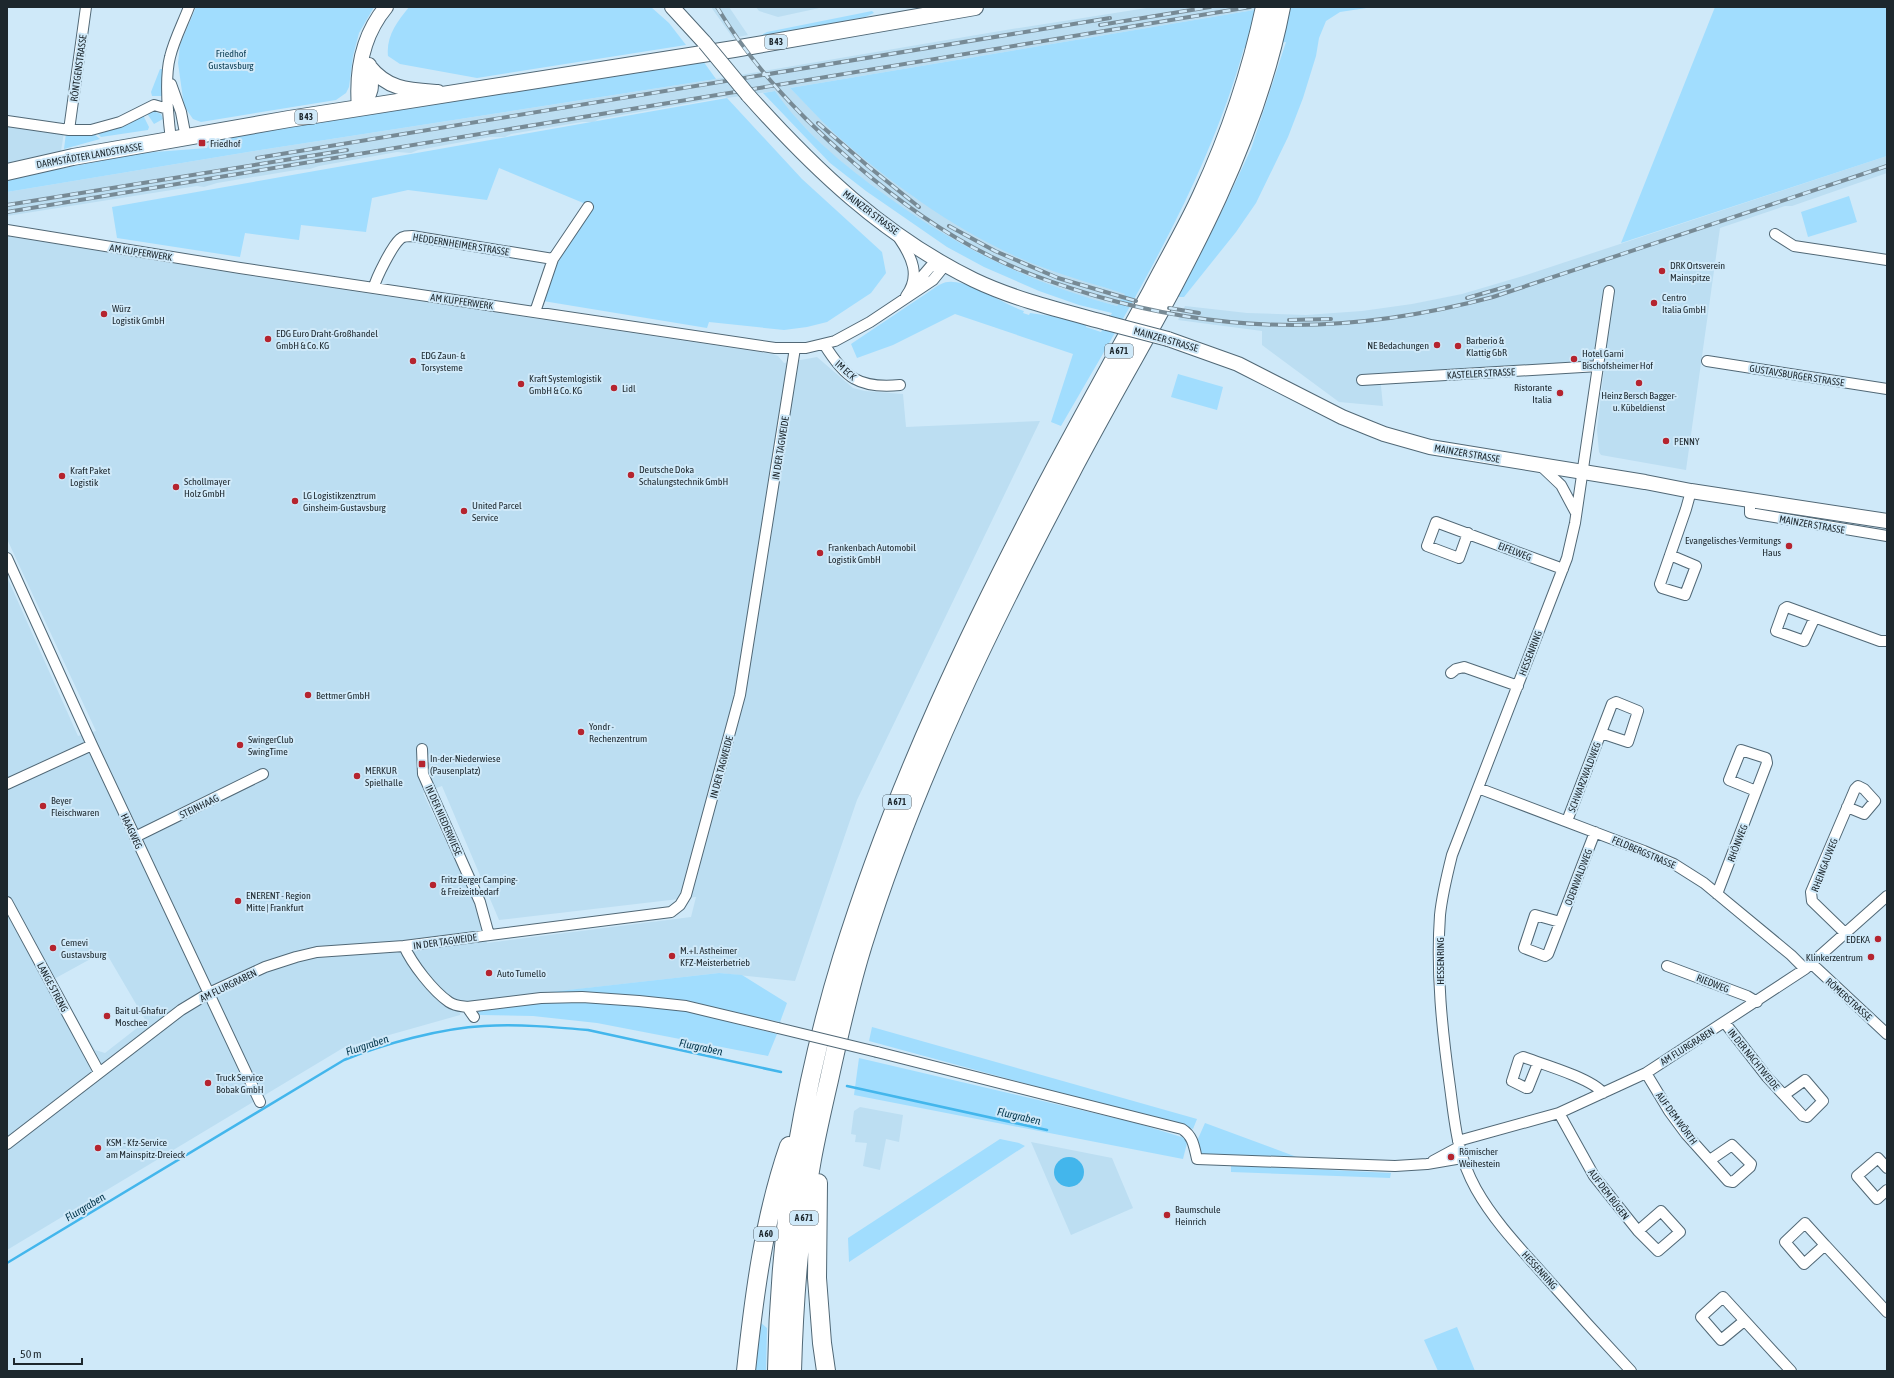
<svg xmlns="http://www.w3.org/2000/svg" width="1894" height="1378" font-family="'Asap Condensed',sans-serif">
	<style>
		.built { fill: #bcdef2; fill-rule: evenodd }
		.green { fill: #a1ddfe }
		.water { fill: #43b6ec }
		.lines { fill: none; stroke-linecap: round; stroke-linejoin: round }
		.stream { stroke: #43b6ec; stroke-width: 2.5 }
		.street-casing { stroke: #516876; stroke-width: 12 }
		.secondary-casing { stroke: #516876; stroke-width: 16 }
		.primary-casing { stroke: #516876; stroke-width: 18 }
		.highway-casing { stroke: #516876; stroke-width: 20 }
		.street { stroke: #fff; stroke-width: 10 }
		.secondary { stroke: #fff; stroke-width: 14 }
		.primary { stroke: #fff; stroke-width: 16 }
		.highway { stroke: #fff; stroke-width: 18 }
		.rail-casing { stroke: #778a95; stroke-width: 4 }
		.rail { stroke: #cfe9f9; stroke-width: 2.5; stroke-dasharray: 8; stroke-linecap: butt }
		.street-bridge-casing { stroke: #516876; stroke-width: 12; stroke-linecap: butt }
		.secondary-bridge-casing { stroke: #516876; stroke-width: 16; stroke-linecap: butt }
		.street-bridge { stroke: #fff; stroke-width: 10 }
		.secondary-bridge { stroke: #fff; stroke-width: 14 }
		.poi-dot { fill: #b5242f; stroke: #cfe9f9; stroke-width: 1.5 }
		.labels { text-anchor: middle; stroke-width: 4; stroke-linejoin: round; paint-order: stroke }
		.shield { fill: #cfe9f9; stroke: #52616a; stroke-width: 1 }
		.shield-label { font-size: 9px; font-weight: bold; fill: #1d272d }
		.park-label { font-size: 10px; fill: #0c3d53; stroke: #cfe9f9 }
		.street-label { font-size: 10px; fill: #1d272d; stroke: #cfe9f9 }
		.poi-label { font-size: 10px; fill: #1d272d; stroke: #cfe9f9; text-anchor: start }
		.water-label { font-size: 11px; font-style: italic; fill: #01344a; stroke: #cfe9f9 }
	</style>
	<rect width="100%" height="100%" fill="#cfe9f9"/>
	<path class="built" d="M711,7H729L748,35L733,38Z
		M756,7H824L778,17L759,11Z
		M1153,7H1272L790,88L834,133L914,197L957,224L1000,248L1044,268L1126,294L1117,306L1083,297L1040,282L987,259L946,236L905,210L859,176L826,149L787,109L775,91L727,98L725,97L599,119L594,122H582L511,134L505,137H490L418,150L411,153L397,152L319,166L310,169L296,170L217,183L204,187L197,186L7,216V192L248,152L716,79L1006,30Z
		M7,125L64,132L61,151L7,163Z
		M1887,156V173L1792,206H1785L1720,228L1686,470L1601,455L1599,452L1597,430L1605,361L1380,376L1383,406L1339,402L1262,345V331L1178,320L1185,306L1247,313L1306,315L1362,311L1412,304L1462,294L1523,276Z
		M7,236L238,274L772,354L778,356L784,363L817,357L853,388L865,391L903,394L906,427L1040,421L857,800L795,981L719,973L463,1002L460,1015L343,1048L7,1250V577L78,736L96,731L7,539ZM442,786L499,920L696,897L691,917L487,943L473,898L423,793ZM105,951L146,1021L105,1053L95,1050L54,979Z
		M860,1107L903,1115L899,1142L886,1139L880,1170L863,1166L867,1143L855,1142L856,1135L851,1134L854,1111Z
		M1031,1142L1112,1158L1133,1208L1071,1235Z"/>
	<path class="green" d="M196,7H374L359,33L353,56L349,87L346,93L336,100L201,122L193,119L184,106L178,63L180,45Z
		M409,7H651L669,23L686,45L477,78L400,64L388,56C386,36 397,22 409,7Z
		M1272,7H1373L1340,12L1326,21L1319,38L1316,56L1303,98L1288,137L1256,203L1236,232L1184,297H1178L1222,211L1251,149L1286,42L1244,48C1206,184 1131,305 1061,426L1051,422L1073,354L955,314L893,345L857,358L851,344L933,289C939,285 945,281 953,282C974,283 1003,304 1024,311L1023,313L1029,315L1030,313L1065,318L1086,325V327L1101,332L1112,313L1079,305L1039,291L984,267L947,247L866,191L830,163L763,93L775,91C802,130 839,161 877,189C954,246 1025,281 1117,306L1125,294C1098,285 1071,278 1044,268C967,239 896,188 835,134C819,119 805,103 790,88Z
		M1715,7H1887V156L1621,243Z
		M872,11L874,13L865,17L756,38L767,32Z
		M703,61L716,79L248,152L7,192V179L142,153L207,148L209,143L225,137Z
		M160,69H163V96H152L151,92Z
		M727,98L802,179L882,252L886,273L871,293L827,322L807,327L784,330L709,322L707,328L543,301L559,260L593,207L499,168L487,200L408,190L372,198L366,232L301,225L299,240L245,233L240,257L117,238L112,207Z
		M153,111L161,114L163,119L154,124L146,112Z
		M143,115L149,127L148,130L101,137L98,134L129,124Z
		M66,133L94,134L100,139L64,149Z
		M1849,196L1857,222L1808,237L1801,212Z
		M1178,374L1223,387L1217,410L1171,397Z
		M719,973L742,975L787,1003L780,1022L665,1000L570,994L462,1002Z
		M597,1000L686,1011L777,1034L768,1056L597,1023L533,1016L480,1015L478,1012L479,1010L540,1001Z
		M872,1027L1197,1119L1193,1129L869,1041Z
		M859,1058L1136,1123L1188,1139L1183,1159L854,1095Z
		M1205,1123L1302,1159L1201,1154L1197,1141Z
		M1000,1139L1019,1143L1025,1146L849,1262L848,1238Z
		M1231,1165L1391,1173L1390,1178L1231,1172Z
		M761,1323L767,1328L766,1371H752L757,1327Z
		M1457,1327L1475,1371H1438L1424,1340Z"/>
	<path class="water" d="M1054 1172a15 15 0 1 1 30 0a15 15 0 1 1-30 0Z"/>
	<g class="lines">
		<path class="stream" d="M847,1086L1047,1130
			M7,1263L344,1060C383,1044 442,1028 484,1026C519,1024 554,1027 588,1030L781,1072"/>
		<g class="street-casing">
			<path id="street" d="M171,84L181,112L186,138
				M7,121L69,130H91L120,122L154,105L168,109
				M69,130L86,7
				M171,140C168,116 164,80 170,57C174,40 183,23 189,7
				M7,230L240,268L775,348H806L835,341L870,322L933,280L946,264
				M1775,234L1794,246L1887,260
				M899,238C912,257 921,276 906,296
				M553,259L588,207
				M374,287C376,278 392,246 400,239C403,236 407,236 412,236L553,259L535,312
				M913,287L931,266L946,264
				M1609,291L1575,523L1567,558L1452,855C1447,875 1442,895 1440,915C1436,972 1442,1030 1450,1087C1455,1124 1457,1155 1476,1189C1494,1221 1519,1247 1543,1274C1572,1307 1601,1339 1631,1371
				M824,344C845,378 859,389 900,385
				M1707,361L1887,389
				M1362,380L1599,366
				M1541,466L1561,485L1576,513
				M1750,500V513L1887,536
				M1468,533L1459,558L1427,546L1436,522L1563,569
				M1670,555L1696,566L1685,595L1662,588L1660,584L1686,509L1691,491
				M7,558L92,745L260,1102
				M1815,617L1804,641L1776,631L1784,609L1787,607L1880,641H1887
				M1451,673L1456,669L1464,667L1518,686
				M422,749L423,774L480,902L489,935
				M7,784L92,745
				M1478,788L1644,851L1674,864L1704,883L1791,955L1805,969
				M1567,821L1612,704L1616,702L1638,711L1628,742L1601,733
				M135,837L263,774
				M1717,894L1767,763L1766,758L1741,750L1729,780L1756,791
				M7,902L99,1072
				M1560,922L1535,915L1524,948L1545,956L1548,954L1595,832
				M1846,934L1812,901L1811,892L1855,789L1858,786L1864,789L1875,801L1864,814L1847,807
				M404,946L671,912L680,905L686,895L740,695L795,348
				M1812,964L1887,1034
				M1667,966L1747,996L1757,1002
				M467,1007L474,1017
				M1725,1023L1767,1077L1803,1116L1807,1117L1823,1101L1805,1080L1784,1095
				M877,1052L1182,1129C1193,1136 1194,1146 1197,1159L1395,1166L1427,1164L1462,1158
				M1538,1063L1528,1088H1526L1512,1081L1519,1059L1523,1057C1542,1064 1591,1078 1603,1093
				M1646,1073L1669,1111L1686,1134L1728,1181L1733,1182L1750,1167L1751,1164L1732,1145L1710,1160
				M1559,1113L1594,1176L1638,1231L1658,1251L1680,1232L1661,1211L1638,1231
				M1458,1141L1559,1113L1646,1073L1805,969L1887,896
				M7,1144L181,1010L209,993L265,967L296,957L317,952L404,946C412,964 433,991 449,1002C455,1006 460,1006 467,1007L541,998L582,997L639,1001L686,1006L778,1028
				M1433,1161L1459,1147
				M1887,1168L1878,1158L1857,1176L1877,1199L1887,1190
				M1805,1223L1825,1245L1804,1264L1785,1242Z
				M1825,1245L1887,1312
				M1744,1321L1721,1340L1701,1317L1723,1297L1791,1371"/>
		</g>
		<g class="secondary-casing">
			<path id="secondary" d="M672,7L705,43
				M369,66C388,90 409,90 438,92
				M748,95C814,169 884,236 974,280C1016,300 1063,311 1107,323
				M359,108C356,72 362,36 386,7
				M359,108C374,92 372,86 369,65
				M1168,339L1238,364L1342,417L1369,428L1384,434L1430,447L1645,482L1691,491L1887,521"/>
		</g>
		<g class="primary-casing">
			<path id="primary" d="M7,172L73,157L289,119L734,49L975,7"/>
		</g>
		<g class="highway-casing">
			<path id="highway" d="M818,1183L817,1278L822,1343L826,1371
				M746,1371C754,1296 764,1218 789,1146
				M777,1371C779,1232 801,1092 842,958C895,787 972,625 1056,467C1087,409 1119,351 1151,293C1168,260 1187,228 1202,195C1230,135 1251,72 1265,7
				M792,1371C794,1300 799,1229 812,1159C817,1132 823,1106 829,1080C839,1034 849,989 863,944C914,781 990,625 1070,474C1149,323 1248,178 1281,7"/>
		</g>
		<use href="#street" class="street"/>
		<use href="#secondary" class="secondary"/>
		<use href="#primary" class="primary"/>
		<use href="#highway" class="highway"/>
		<g class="rail-casing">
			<path id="rail" d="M717,7C753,67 802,119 855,164C896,199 939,231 988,255C1022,273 1059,285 1096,296C1234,336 1356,333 1493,297L1887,166
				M1100,25L1210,7
				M818,123L869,167L919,207
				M257,158L1110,18
				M7,205L347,150
				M7,212L1250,7
				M949,226L995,251L1058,278L1136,301
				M1467,298L1509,286
				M1169,308L1199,313
				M1289,320L1331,319"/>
		</g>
		<use href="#rail" class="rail"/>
		<g class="street-bridge-casing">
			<path id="street-bridge" d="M778,1028L877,1052"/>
		</g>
		<g class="secondary-bridge-casing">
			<path id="secondary-bridge" d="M705,43L748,95
				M1107,323L1168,339"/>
		</g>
		<use href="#street-bridge" class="street-bridge"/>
		<use href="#secondary-bridge" class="secondary-bridge"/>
	</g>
	<g class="poi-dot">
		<rect x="198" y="139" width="8" height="8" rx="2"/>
		<circle cx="1662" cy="271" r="4"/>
		<circle cx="1654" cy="303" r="4"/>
		<circle cx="104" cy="314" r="4"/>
		<circle cx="268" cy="339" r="4"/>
		<circle cx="1437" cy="345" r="4"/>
		<circle cx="1458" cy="346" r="4"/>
		<circle cx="1574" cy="359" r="4"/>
		<circle cx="413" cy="361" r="4"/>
		<circle cx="1639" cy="383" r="4"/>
		<circle cx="521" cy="384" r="4"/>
		<circle cx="614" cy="388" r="4"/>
		<circle cx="1560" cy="393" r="4"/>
		<circle cx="1666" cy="441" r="4"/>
		<circle cx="631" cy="475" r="4"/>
		<circle cx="62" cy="476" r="4"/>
		<circle cx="176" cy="487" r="4"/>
		<circle cx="295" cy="501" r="4"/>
		<circle cx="464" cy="511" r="4"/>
		<circle cx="1789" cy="546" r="4"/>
		<circle cx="820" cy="553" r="4"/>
		<circle cx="308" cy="695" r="4"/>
		<circle cx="581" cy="732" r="4"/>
		<circle cx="240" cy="745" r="4"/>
		<rect x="418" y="760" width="8" height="8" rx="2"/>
		<circle cx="357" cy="776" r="4"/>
		<circle cx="43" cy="806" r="4"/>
		<circle cx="433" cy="885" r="4"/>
		<circle cx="238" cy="901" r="4"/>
		<circle cx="1878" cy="939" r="4"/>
		<circle cx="53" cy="948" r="4"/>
		<circle cx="672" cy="956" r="4"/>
		<circle cx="1871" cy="957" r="4"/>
		<circle cx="489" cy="973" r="4"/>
		<circle cx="107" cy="1016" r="4"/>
		<circle cx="208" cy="1083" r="4"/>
		<circle cx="98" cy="1148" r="4"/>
		<circle cx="1451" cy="1157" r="4"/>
		<circle cx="1167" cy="1215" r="4"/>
	</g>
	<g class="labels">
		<g class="shield">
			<rect x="765" y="35" width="22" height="14" rx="3"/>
			<rect x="295" y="110" width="22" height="14" rx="3"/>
			<rect x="1105" y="344" width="28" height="14" rx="3"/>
			<rect x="883" y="795" width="28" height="14" rx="3"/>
			<rect x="790" y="1211" width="28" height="14" rx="3"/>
			<rect x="754" y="1227" width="24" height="14" rx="3"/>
		</g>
		<g class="shield-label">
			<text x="776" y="45">B 43</text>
			<text x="306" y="120">B 43</text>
			<text x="1119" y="354">A 671</text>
			<text x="897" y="805">A 671</text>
			<text x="804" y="1221">A 671</text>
			<text x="766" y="1237">A 60</text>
		</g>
		<g class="park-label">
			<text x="231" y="57">Friedhof<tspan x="231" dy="12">Gustavsburg</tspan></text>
		</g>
		<g class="street-label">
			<text transform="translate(78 68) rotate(-82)" y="4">RÖNTGENSTRASSE</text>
			<text transform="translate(89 155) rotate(-10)" y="4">DARMSTÄDTER LANDSTRASSE</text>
			<text transform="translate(871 212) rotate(37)" y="4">MAINZER STRASSE</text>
			<text transform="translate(461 244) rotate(9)" y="4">HEDDERNHEIMER STRASSE</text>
			<text transform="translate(141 252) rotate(9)" y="4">AM KUPFERWERK</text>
			<text transform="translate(462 301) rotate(8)" y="4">AM KUPFERWERK</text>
			<text transform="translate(1166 339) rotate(16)" y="4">MAINZER STRASSE</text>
			<text transform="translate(846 370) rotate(42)" y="4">IM ECK</text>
			<text transform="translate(1481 373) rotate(-3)" y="4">KASTELER STRASSE</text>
			<text transform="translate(1797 375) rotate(9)" y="4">GUSTAVSBURGER STRASSE</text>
			<text transform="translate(780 448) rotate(-81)" y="4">IN DER TAGWEIDE</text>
			<text transform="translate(1467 453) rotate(10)" y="4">MAINZER STRASSE</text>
			<text transform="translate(1812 524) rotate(10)" y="4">MAINZER STRASSE</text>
			<text transform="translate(1515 551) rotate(21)" y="4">EIFELWEG</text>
			<text transform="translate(1530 653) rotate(-69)" y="4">HESSENRING</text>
			<text transform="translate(721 767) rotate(-75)" y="4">IN DER TAGWEIDE</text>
			<text transform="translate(1584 777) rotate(-69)" y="4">SCHWARZWALDWEG</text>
			<text transform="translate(199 806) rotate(-26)" y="4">STEINHAAG</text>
			<text transform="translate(444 820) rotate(66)" y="4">IN DER NIEDERWIESE</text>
			<text transform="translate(132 831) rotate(65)" y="4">HAAGWEG</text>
			<text transform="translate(1737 843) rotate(-69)" y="4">RHÖNWEG</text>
			<text transform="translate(1644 852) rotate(23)" y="4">FELDBERGSTRASSE</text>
			<text transform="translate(1824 865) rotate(-69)" y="4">RHEINGAUWEG</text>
			<text transform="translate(1578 877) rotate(-69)" y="4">ODENWALDWEG</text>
			<text transform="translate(445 941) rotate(-8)" y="4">IN DER TAGWEIDE</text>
			<text transform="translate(1440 961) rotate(-90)" y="4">HESSENRING</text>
			<text transform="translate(1713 983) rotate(21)" y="4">RIEDWEG</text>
			<text transform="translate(228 985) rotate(-26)" y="4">AM FLURGRABEN</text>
			<text transform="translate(53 987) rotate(62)" y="4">LANGE STRENG</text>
			<text transform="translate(1849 999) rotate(42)" y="4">RÖMERSTRASSE</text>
			<text transform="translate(1687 1046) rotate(-32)" y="4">AM FLURGRABEN</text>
			<text transform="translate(1754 1059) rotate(51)" y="4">IN DER NACHTWEIDE</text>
			<text transform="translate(1677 1118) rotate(54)" y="4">AUF DEM WÖRTH</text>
			<text transform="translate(1609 1194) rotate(53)" y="4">AUF DEM BÜGEN</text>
			<text transform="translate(1540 1270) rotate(48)" y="4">HESSENRING</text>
		</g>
		<g class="poi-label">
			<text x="210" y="147">Friedhof</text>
			<text x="1670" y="269">DRK Ortsverein<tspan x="1670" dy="12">Mainspitze</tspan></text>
			<text x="1662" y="301">Centro<tspan x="1662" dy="12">Italia GmbH</tspan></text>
			<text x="112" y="312">Würz<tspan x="112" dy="12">Logistik GmbH</tspan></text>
			<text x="276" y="337">EDG Euro Draht-Großhandel<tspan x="276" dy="12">GmbH &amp; Co. KG</tspan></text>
			<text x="1466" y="344">Barberio &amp;<tspan x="1466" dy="12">Klattig GbR</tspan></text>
			<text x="1429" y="349" text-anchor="end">NE Bedachungen</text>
			<text x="1582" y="357">Hotel Garni<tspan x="1582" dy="12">Bischofsheimer Hof</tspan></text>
			<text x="421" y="359">EDG Zaun- &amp;<tspan x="421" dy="12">Torsysteme</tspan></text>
			<text x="529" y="382">Kraft Systemlogistik<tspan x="529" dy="12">GmbH &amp; Co. KG</tspan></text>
			<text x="1552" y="391" text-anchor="end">Ristorante<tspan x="1552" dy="12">Italia</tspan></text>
			<text x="622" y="392">Lidl</text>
			<text x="1639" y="399" text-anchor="middle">Heinz Bersch Bagger-<tspan x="1639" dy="12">u. Kübeldienst</tspan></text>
			<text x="1674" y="445">PENNY</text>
			<text x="639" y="473">Deutsche Doka<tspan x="639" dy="12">Schalungstechnik GmbH</tspan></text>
			<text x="70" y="474">Kraft Paket<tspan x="70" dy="12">Logistik</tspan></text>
			<text x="184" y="485">Schollmayer<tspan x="184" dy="12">Holz GmbH</tspan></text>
			<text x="303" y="499">LG Logistikzenztrum<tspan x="303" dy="12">Ginsheim-Gustavsburg</tspan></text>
			<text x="472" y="509">United Parcel<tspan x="472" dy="12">Service</tspan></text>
			<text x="1781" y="544" text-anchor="end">Evangelisches-Vermitungs<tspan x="1781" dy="12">Haus</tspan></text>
			<text x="828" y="551">Frankenbach Automobil<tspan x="828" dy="12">Logistik GmbH</tspan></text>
			<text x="316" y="699">Bettmer GmbH</text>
			<text x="589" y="730">Yondr -<tspan x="589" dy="12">Rechenzentrum</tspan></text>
			<text x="248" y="743">SwingerClub<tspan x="248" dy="12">SwingTime</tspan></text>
			<text x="430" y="762">In-der-Niederwiese<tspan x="430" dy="12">(Pausenplatz)</tspan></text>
			<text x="365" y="774">MERKUR<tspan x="365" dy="12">Spielhalle</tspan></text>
			<text x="51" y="804">Beyer<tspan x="51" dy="12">Fleischwaren</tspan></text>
			<text x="441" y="883">Fritz Berger Camping-<tspan x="441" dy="12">&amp; Freizeitbedarf</tspan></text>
			<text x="246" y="899">ENERENT - Region<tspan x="246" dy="12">Mitte | Frankfurt</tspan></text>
			<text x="1870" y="943" text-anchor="end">EDEKA</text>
			<text x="61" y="946">Cemevi<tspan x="61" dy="12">Gustavsburg</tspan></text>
			<text x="680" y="954">M.+I. Astheimer<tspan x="680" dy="12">KFZ-Meisterbetrieb</tspan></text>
			<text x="1863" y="961" text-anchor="end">Klinkerzentrum</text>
			<text x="497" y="977">Auto Tumello</text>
			<text x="115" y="1014">Bait ul-Ghafur<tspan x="115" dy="12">Moschee</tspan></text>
			<text x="216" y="1081">Truck Service<tspan x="216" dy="12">Bobak GmbH</tspan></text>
			<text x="106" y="1146">KSM - Kfz-Service<tspan x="106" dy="12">am Mainspitz-Dreieck</tspan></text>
			<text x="1459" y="1155">Römischer<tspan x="1459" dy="12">Weihestein</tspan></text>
			<text x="1175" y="1213">Baumschule<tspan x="1175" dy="12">Heinrich</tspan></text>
		</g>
		<g class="water-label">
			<text transform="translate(367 1045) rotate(-18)" y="4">Flurgraben</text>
			<text transform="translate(701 1047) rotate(12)" y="4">Flurgraben</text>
			<text transform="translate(1019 1116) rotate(13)" y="4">Flurgraben</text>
			<text transform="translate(85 1207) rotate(-31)" y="4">Flurgraben</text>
		</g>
	</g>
	<rect width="1894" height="1378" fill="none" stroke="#1d272d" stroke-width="16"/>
	<path d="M14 1358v6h68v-6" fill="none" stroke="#1d272d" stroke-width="2"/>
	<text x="20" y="1358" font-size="12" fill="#1d272d" stroke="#cfe9f9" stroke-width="3" paint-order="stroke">50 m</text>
</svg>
